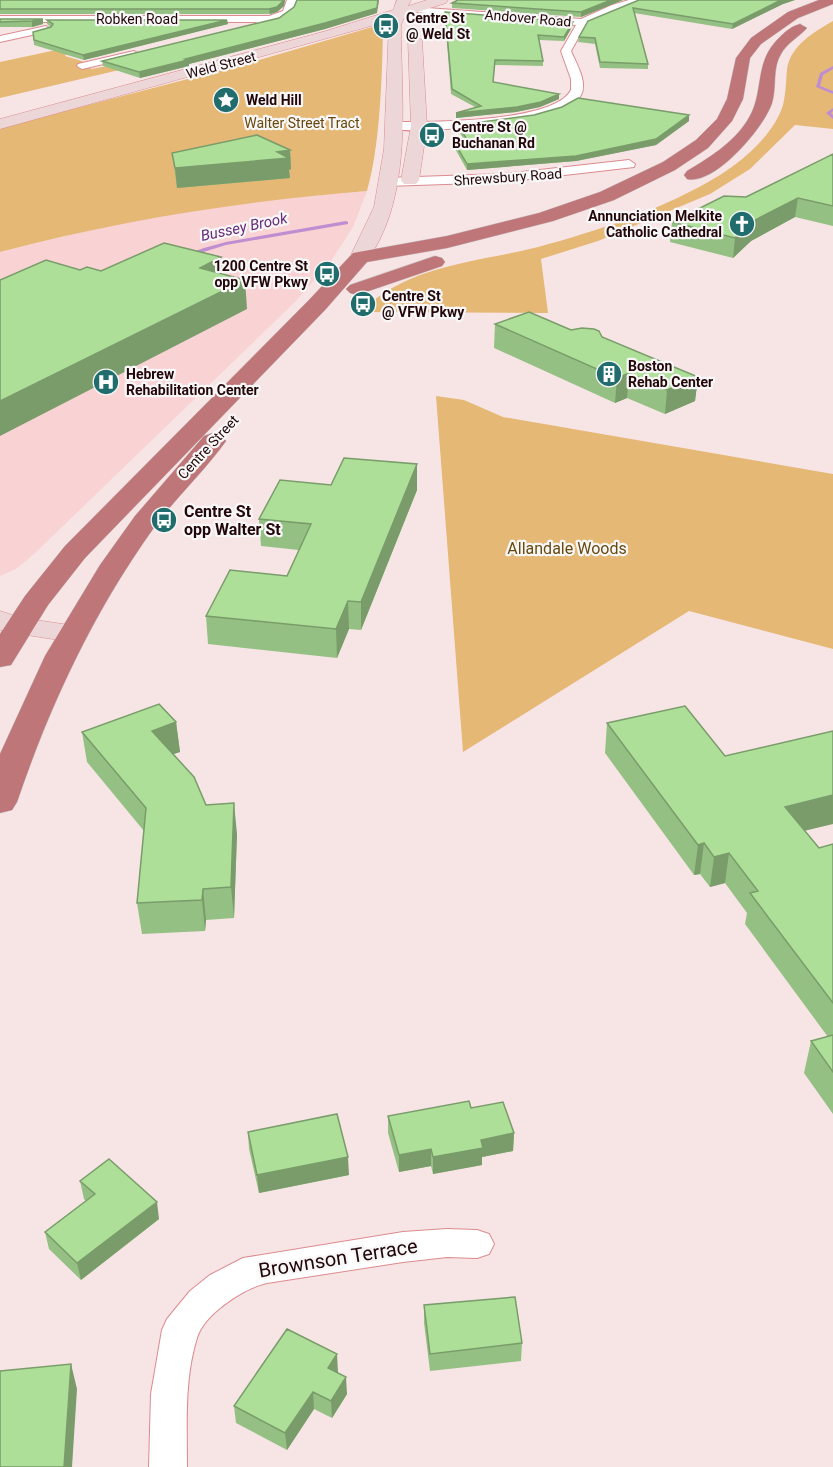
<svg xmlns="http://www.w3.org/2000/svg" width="833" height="1467" font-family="Roboto,sans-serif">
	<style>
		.built { fill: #f9d2d3 }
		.green { fill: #e5b876 }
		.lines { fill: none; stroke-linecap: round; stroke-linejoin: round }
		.stream { fill: #bf8ed1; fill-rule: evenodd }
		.street-casing { stroke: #dc8b8f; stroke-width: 2 }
		.secondary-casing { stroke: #dc8b8f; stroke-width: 1 }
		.highway-casing { stroke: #cac3c4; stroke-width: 1 }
		.street { fill: #fff; fill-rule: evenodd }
		.secondary { fill: #ecd6d7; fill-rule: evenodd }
		.highway { fill: #be7679; fill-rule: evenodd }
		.wall { fill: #95c083 }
		.shaded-wall { fill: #799c6a }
		.building { fill: #addf98; stroke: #799c6a; stroke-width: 1.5 }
		.labels { text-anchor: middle; stroke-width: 4.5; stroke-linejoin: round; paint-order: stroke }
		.far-poi-label { font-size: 14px; font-weight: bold; fill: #230609; stroke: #f7f7f7; text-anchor: start }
		.far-street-label { font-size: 14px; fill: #230609; stroke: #f7f7f7 }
		.far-park-label { font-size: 14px; fill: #69480e; stroke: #f7f7f7 }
		.far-water-label { font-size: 15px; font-style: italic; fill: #662a7a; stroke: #f7f7f7 }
		.poi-label { font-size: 16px; font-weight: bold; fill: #230609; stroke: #f7f7f7; text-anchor: start }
		.park-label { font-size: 16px; fill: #69480e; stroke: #f7f7f7 }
		.near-street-label { font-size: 20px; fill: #230609; stroke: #f7f7f7 }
	</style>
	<rect width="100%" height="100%" fill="#f7e5e5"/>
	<path class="built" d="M367,191L353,227L331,261L295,302L34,554L16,569L0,576V252L117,223L189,211L264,200Z"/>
	<path class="green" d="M833,21V129L795,125L750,169L710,194L598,241L541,259L548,313L361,312C406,265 479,262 538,247C601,230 664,209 720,175C745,159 774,134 783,105C786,93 786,80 787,69C791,45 814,32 833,21Z
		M379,25L383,26V31C382,79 380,146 367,191C242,201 121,220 0,252V128L249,63Z
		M70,47L65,56L85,62L91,69L213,48L0,98V62Z
		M436,396L464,400L503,417L833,474V649L689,611L463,752Z"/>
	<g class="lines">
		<path class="stream" d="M833,66V69L823,75L820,86L833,91V94L816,87L820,73Z
			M833,108V111L831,113L833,115V119L826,113Z
			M346,221L348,222V224L226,245L187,257L184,255L204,248L226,242Z"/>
		<g class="street-casing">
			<path id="street" d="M287,0H297L291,15L279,21L261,25L256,22H0V16H269L283,11Z
				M629,0H645L586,24L571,51C576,63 588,82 581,95C575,106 558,112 546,115C524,122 401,138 388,126L394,122C429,122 554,123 571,90V79L561,51L576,25L402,11L399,10V6L581,19L612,5Z
				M46,26L51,29L50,31L0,42V36Z
				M134,51L139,54L138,56L82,69L77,66L78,64Z
				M629,160L635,164L634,167L504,182L387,186L380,182L387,178L504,174Z
				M447,1229L477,1230L489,1234L494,1244L489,1254L477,1258L447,1257L403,1262L267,1283C244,1288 204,1314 197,1338C184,1379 187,1425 187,1467H149L151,1394L162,1330L167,1319L190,1291L210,1275L243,1258L403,1232Z"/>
		</g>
		<g class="secondary-casing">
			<path id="secondary" d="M397,0H411L408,6L427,0H448L446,3L405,16L401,25C401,102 414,194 367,261H353L350,257L374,207L384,149L389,21L0,129V119L326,31L393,10Z
				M415,36L422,40L427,126L419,180L416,184H404L401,180L411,126L408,40Z
				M0,611L22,618L83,627L87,633L83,639L72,642L7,632L0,630Z"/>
		</g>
		<g class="highway-casing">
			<path id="highway" d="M819,0H833V4L798,18L761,44L750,58L743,99L732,121L708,148L675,170L614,200L553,221L447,248L367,262L325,310L85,558L48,605L11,665L0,667V634L25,596L65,546L309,300L353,253L447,236L539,213L600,192L663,162L696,140L717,119L727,99L736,58L751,38L788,12Z
				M800,24L807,28C799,37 787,43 781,54C772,69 777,87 772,103C764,128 714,186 687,179L684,175L687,171C709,158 733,143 747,121C766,92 752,62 781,36C786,31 792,26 800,24Z
				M435,256L442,258L445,262L442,266L357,295L350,293L346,289L350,285Z
				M213,433L222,436L226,441C204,472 175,498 153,529C93,613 50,705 17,802L12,810L0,813V754L45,656L100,565L135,516L204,436Z"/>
		</g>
		<use href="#street" class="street"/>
		<use href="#secondary" class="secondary"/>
		<use href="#highway" class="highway"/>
	</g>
	<path class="wall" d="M0,0H285L284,6L277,12L270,14H0Z
		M623,0L581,17L452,8V3Z
		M639,0H795L783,4L732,29L634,13L648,64V69L600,68L595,44L578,42L579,37Z
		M377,13L325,29L189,64V66L140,78L103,66L102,61Z
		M445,17L573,22L572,27L564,41L539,40L543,61V66L495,65L493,82L559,99L540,107L516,112L456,118L475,107L451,94Z
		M0,19H43V24L32,27H0Z
		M47,20H227L228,24L84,60L34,45L33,32L51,27L47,24Z
		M689,121L656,145L576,161L467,170L454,147V142L465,141L458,130V125Z
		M290,150L291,169L289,170L290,178L177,188L172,153Z
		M833,154V226L795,217L751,241L733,258L670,242L672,222L746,197Z
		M495,324L571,330L602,337L698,377L695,401L665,414L627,398L615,403L494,348Z
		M331,485L417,490L361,630L349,629L337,658L208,644L206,616L287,576L299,550L261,546L259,519Z
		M176,722L180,752L173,754L206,805L237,834L234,918L206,920L205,931L142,934L137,903L144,831L87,762L82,732Z
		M607,723L725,756L805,831L819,848L833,844V1114L804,1073L811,1041L828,1037L745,924L747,913L725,883L710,887L700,874L694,875L605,753Z
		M471,1108L514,1133L513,1151L482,1157V1165L433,1174L431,1166L399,1172L388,1133V1116Z
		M248,1132L349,1175L259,1193L249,1149Z
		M80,1181L159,1219L81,1280L49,1249L45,1232L86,1201L84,1199Z
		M424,1305L522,1343L521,1361L430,1371L424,1323Z
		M337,1354V1373L347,1394L332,1418L314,1409L287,1450L236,1423L234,1406Z"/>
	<path class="shaded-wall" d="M284,0H285L284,6L277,12L270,14L269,9Z
		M379,0L377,13L325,29L189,64V66L140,78L139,72Z
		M611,0H623L581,17V12Z
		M781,0H795L783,4L732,29L733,24Z
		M43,19V24L32,27V21Z
		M227,20L228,24L84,60L83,55Z
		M573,22L572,27L564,41V37Z
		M559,94V99L540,107L516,112L456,118V113Z
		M689,115V121L656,145L576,161L467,170V164Z
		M290,150L291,169L289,170L290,178L177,188L175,168L277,152Z
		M798,198L795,217L751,241L733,258L735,238L753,221Z
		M221,257L223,286L200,268Z
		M245,280L247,309L0,436V401Z
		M629,373L627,398L615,403L617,378Z
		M698,377L695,401L665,414L667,390Z
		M417,464V490L361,630V602Z
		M348,601L349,629L337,658L336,629Z
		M176,722L180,752L156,760L152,731Z
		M833,795V824L779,837L785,807Z
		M234,803L237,834L234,918L231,887Z
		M704,843L700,874L694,875L698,845Z
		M729,853L725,883L710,887L714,857Z
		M203,889L206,920L205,931L202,900Z
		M514,1133L513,1151L482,1157V1165L433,1174V1157L481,1140Z
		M431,1149V1166L399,1172V1155Z
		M348,1157L349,1175L259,1193L257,1175Z
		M157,1202L159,1219L81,1280L77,1263Z
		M337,1354L338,1372L329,1385L328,1368Z
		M71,1364L77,1389L72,1467H64Z
		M346,1377L347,1394L332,1418L331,1401Z
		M313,1392L314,1409L287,1450L285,1433Z"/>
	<path class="building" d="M0,0H284L277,7L269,9H0Z
		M297,0H378L377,8L325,23L185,59L188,60L139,72L102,61L279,18L294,7Z
		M458,0H611L581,12L452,3Z
		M639,0H781L733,24L633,8L648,64L600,62L595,38L579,37L588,21Z
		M445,12L573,22L564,37L538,35L543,61L495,60L493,82L559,94L541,102L517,107L456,113L481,106L452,89Z
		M0,19H43L32,21L0,22Z
		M47,20H227L83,55L34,40L33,32L51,27L53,24Z
		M578,98L689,115L656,139L576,156L467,164L454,142L468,141L458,125L534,115L562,107Z
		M257,135L290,150L277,152L289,158L175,168L172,153Z
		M833,154V206L798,198L753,221L735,238L672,222L724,196L746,197Z
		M164,243L221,257L200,268L245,280L0,401V280L46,260L80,270L87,267L101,271Z
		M529,312L571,330L582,328L594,329L599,331L602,337L698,377L667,390L629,373L617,378L495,324Z
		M344,458L417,464L361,602L348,601L336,629L206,616L230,570L287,576L311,524L259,519L280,480L331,485Z
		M159,704L176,722L152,731L194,777L206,805L234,803L231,887L203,889L202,900L137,903L146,808L82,732Z
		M685,706L725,756L833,731V795L785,807L819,848L833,844V1003L750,893L758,891L729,853L714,857L704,843L698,845L607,723Z
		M833,1035V1072L811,1041Z
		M469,1101L471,1108L503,1102L514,1133L481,1140L483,1148L433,1157L431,1149L399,1155L388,1116Z
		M337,1114L348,1157L257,1175L248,1132Z
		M109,1159L157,1202L77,1263L45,1232L95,1194L80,1181Z
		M515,1297L522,1343L430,1354L424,1305Z
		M287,1329L337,1354L328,1368L346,1377L331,1401L313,1392L285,1433L234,1406Z
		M71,1364L64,1467H0V1371Z"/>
	<defs>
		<g id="bus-disc" transform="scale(1.35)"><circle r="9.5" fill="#216d6e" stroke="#f7f7f7"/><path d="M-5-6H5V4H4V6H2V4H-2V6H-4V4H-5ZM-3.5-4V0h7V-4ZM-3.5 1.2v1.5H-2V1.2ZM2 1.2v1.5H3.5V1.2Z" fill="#fff"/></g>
		<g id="sight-disc" transform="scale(1.35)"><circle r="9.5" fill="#216d6e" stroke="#f7f7f7"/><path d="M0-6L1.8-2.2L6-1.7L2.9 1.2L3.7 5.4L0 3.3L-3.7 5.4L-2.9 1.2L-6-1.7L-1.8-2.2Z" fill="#fff"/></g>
		<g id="church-disc" transform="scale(1.35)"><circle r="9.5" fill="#216d6e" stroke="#f7f7f7"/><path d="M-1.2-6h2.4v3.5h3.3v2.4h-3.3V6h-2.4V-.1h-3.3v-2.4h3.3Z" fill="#fff"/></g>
		<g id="building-disc" transform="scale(1.35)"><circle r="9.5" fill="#216d6e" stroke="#f7f7f7"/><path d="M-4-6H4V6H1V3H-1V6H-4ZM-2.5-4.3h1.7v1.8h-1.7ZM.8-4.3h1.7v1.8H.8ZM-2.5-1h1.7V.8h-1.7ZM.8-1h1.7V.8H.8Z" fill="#fff"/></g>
		<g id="hospital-disc" transform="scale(1.35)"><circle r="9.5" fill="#216d6e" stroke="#f7f7f7"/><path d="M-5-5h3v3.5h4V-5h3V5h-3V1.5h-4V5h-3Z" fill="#fff"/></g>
	</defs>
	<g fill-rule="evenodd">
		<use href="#bus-disc" x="386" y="26"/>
		<use href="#sight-disc" x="226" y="100"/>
		<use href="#bus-disc" x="432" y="135"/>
		<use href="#church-disc" x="742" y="224"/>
		<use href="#bus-disc" x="327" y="274"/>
		<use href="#bus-disc" x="363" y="304"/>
		<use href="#building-disc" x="609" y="374"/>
		<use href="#hospital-disc" x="106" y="382"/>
		<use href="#bus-disc" x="164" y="520"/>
	</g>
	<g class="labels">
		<g class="far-poi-label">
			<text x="406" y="23">Centre St<tspan x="406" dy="16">@ Weld St</tspan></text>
			<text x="246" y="105">Weld Hill</text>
			<text x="452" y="132">Centre St @<tspan x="452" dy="16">Buchanan Rd</tspan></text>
			<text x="722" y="221" text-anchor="end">Annunciation Melkite<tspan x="722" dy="16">Catholic Cathedral</tspan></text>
			<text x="308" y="271" text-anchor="end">1200 Centre St<tspan x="308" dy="16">opp VFW Pkwy</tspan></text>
			<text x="382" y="301">Centre St<tspan x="382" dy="16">@ VFW Pkwy</tspan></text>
			<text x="628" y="371">Boston<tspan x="628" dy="16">Rehab Center</tspan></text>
			<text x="126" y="379">Hebrew<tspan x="126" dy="16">Rehabilitation Center</tspan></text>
		</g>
		<g class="far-street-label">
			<text transform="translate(528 18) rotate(5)" y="5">Andover Road</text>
			<text x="137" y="24">Robken Road</text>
			<text transform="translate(221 65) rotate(-15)" y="5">Weld Street</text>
			<text transform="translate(508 177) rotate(-4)" y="5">Shrewsbury Road</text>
			<text transform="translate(208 447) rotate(-47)" y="5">Centre Street</text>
		</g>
		<g class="far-park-label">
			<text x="302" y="128">Walter Street Tract</text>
		</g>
		<g class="far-water-label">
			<text transform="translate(244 227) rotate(-12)" y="5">Bussey Brook</text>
		</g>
		<g class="poi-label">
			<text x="184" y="517">Centre St<tspan x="184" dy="18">opp Walter St</tspan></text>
		</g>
		<g class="park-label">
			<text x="567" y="554">Allandale Woods</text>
		</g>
		<g class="near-street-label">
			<text transform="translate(338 1258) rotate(-9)" y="7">Brownson Terrace</text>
		</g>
	</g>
</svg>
